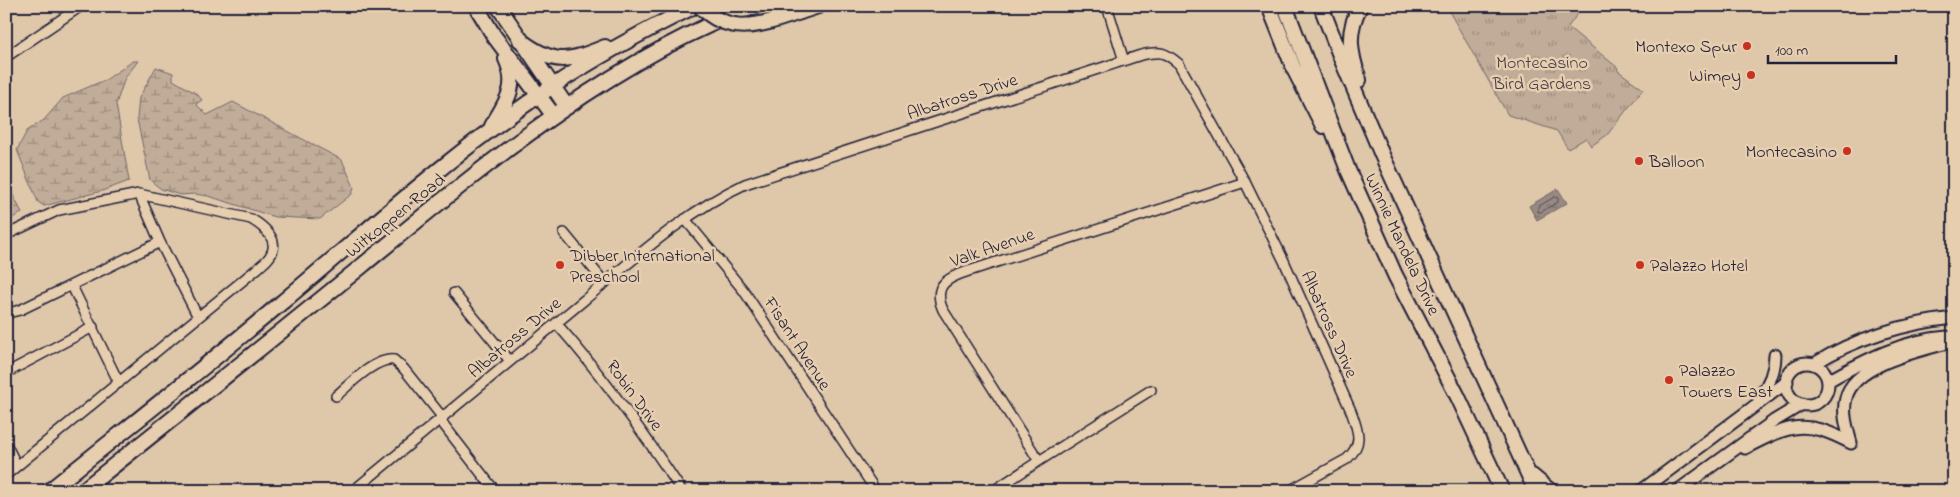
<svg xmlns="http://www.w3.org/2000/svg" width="1960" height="497" font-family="'Indie Flower',sans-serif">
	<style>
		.wetland { fill: url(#wetland-marsh); stroke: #71676a }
		.park { fill: url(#park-tufts); stroke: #71676a }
		.water { fill: url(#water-ripples); stroke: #696066 }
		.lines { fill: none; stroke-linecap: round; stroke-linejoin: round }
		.shore { stroke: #524b57; stroke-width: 1 }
		.minor-casing { stroke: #22223b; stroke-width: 12 }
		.tertiary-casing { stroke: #22223b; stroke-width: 15 }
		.secondary-casing { stroke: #22223b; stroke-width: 18 }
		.minor { stroke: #e7ceaf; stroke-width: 9 }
		.tertiary { stroke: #e7ceaf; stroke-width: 11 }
		.secondary { stroke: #e7ceaf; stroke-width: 14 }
		.secondary-bridge-casing { stroke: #22223b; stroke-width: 18; stroke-linecap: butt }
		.secondary-bridge { stroke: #e7ceaf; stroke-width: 14 }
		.poi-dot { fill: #c8321e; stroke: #e7ceaf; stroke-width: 2 }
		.labels { text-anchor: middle; stroke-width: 5; stroke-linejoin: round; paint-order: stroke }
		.poi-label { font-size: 18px; fill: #22223b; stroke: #e7ceaf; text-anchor: start }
		.park-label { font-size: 18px; fill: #423e4e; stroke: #e7ceaf }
		.street-label { font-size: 18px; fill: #22223b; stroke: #e7ceaf }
	</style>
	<defs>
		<pattern id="wetland-marsh" width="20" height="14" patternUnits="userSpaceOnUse" patternTransform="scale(1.25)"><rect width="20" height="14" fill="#c0ac98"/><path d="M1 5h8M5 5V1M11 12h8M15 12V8" fill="none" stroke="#9c8c7d"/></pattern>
		<pattern id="park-tufts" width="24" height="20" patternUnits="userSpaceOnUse" patternTransform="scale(1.25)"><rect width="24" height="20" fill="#c0ac98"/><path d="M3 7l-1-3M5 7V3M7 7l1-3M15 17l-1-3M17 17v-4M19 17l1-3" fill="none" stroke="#9c8c7d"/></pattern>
		<pattern id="water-ripples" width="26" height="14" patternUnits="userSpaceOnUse" patternTransform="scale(1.25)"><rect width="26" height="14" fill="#998982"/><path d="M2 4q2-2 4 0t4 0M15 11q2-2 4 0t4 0" fill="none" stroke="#7c706c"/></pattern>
	</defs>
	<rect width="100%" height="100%" fill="#dfc7aa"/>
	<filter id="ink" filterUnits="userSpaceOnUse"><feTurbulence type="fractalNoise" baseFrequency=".02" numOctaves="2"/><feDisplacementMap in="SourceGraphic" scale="10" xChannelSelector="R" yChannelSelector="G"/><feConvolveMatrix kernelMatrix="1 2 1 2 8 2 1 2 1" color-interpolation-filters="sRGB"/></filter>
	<g filter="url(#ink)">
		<path class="wetland" d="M133,61H138L125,78L116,104L129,181L102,191L44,206L38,202L17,150L27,131L44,120L63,98L107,79Z
			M156,67L173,73V80L197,94L202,100L196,104L207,115L233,102L342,160L354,187L352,194L320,219L275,217L208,196L194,194L180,195L161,189L150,180L137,119L139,98Z
			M6,181L22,213L6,221Z"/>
		<path class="park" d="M1446,6H1583L1568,27L1618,68L1617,70L1643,89L1607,135L1591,146L1586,138L1568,149L1557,131L1508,115Z"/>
		<path class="water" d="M1558,189L1567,203L1537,220L1529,206Z"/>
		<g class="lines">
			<path class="shore" d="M1555,197L1558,198V202L1541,212H1538V207Z"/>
			<g class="minor-casing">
				<path id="minor" d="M1107,6L1124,61
					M6,57L81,6
					M139,194L160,242L198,317
					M685,219L744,291L876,491
					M564,233L605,283
					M6,235L59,210L139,194L251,219C263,226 281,240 270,256C267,261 262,264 258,268L6,475
					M72,286L119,383
					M454,293L510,361
					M6,309L12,312L20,310L160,242
					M556,323C603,376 643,432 682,491
					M6,373L93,327
					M336,396C349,385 376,357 394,360L404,369L443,418
					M440,420L495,491
					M6,444L17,466
					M1039,461L1151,390
					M353,491C430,428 506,364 583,301C634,259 685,212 745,184L1141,55C1160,51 1164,51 1179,64L1245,182L1284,261L1351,411C1358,431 1364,443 1347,459L1289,491
					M993,491L1039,461L943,310C930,281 954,276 975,269L1245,182"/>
			</g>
			<g class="tertiary-casing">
				<path id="tertiary" d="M1786 384a21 21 0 1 1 42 0a21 21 0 1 1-42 0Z
					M1814,364C1855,338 1906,323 1954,318
					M1828,381C1865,360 1904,340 1947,337
					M1759,398C1769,385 1775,372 1775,355
					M1851,443C1847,428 1842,413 1846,398C1854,363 1924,350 1954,341
					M1745,448C1790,425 1804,418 1851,443
					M1641,491L1787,382
					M1677,491L1774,421L1802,404"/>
			</g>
			<g class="secondary-casing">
				<path id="secondary" d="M476,6L494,36L554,116
					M498,6L567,107
					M1269,6L1294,69L1323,126
					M1285,6L1348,170L1395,275L1458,397L1502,491
					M1321,6L1341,58L1382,155L1536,491
					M800,12L818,6
					M520,40C554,66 568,62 605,47
					M1359,80C1350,52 1346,33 1360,6
					M492,126C506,102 519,87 506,59
					M1532,476L1550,491
					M49,491C126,429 204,368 280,304C368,230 454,151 550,88C596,57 646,30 695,6
					M82,491C176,416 270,341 363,265C479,170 613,57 756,6"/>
			</g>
			<use href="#minor" class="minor"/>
			<use href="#tertiary" class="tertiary"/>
			<use href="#secondary" class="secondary"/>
			<g class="secondary-bridge-casing">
				<path id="secondary-bridge" d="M700,6C731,38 764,24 800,12"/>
			</g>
			<use href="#secondary-bridge" class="secondary-bridge"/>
		</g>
	</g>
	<g class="poi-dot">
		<circle cx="1747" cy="46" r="5"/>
		<circle cx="1751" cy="75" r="5"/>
		<circle cx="1847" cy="151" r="5"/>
		<circle cx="1639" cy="161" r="5"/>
		<circle cx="560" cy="265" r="5"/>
		<circle cx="1640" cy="265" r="5"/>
		<circle cx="1669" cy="380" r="5"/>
	</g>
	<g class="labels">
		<g class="poi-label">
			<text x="1737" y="52" text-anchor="end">Montexo Spur</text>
			<text x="1741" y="81" text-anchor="end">Wimpy</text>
			<text x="1837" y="157" text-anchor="end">Montecasino</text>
			<text x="1649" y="167">Balloon</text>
			<text x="570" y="261">Dibber International<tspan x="570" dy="21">Preschool</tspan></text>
			<text x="1650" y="271">Palazzo Hotel</text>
			<text x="1679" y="376">Palazzo<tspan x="1679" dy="21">Towers East</tspan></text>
		</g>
		<g class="park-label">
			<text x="1542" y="68">Montecasino<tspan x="1542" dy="21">Bird Gardens</tspan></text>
		</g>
		<g class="street-label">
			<text transform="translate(962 96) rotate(-18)" y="6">Albatross Drive</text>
			<text transform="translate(395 215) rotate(-39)" y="6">Witkoppen Road</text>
			<text transform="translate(1403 244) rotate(65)" y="6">Winnie Mandela Drive</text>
			<text transform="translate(992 247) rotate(-19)" y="6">Valk Avenue</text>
			<text transform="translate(1330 324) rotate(66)" y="6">Albatross Drive</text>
			<text transform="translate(514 337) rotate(-40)" y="6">Albatross Drive</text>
			<text transform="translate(798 343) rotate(57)" y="6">Fisant Avenue</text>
			<text transform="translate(635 395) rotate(54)" y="6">Robin Drive</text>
		</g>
	</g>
	<rect width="1960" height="497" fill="none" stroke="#e7ceaf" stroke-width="25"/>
	<rect x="12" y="12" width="1935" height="472" fill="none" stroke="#22223b" stroke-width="2" filter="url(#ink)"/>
	<path d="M1768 55v8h128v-8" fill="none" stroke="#22223b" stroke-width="2.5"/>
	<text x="1775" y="55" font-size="15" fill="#22223b" stroke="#e7ceaf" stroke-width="4" paint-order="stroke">100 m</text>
</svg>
